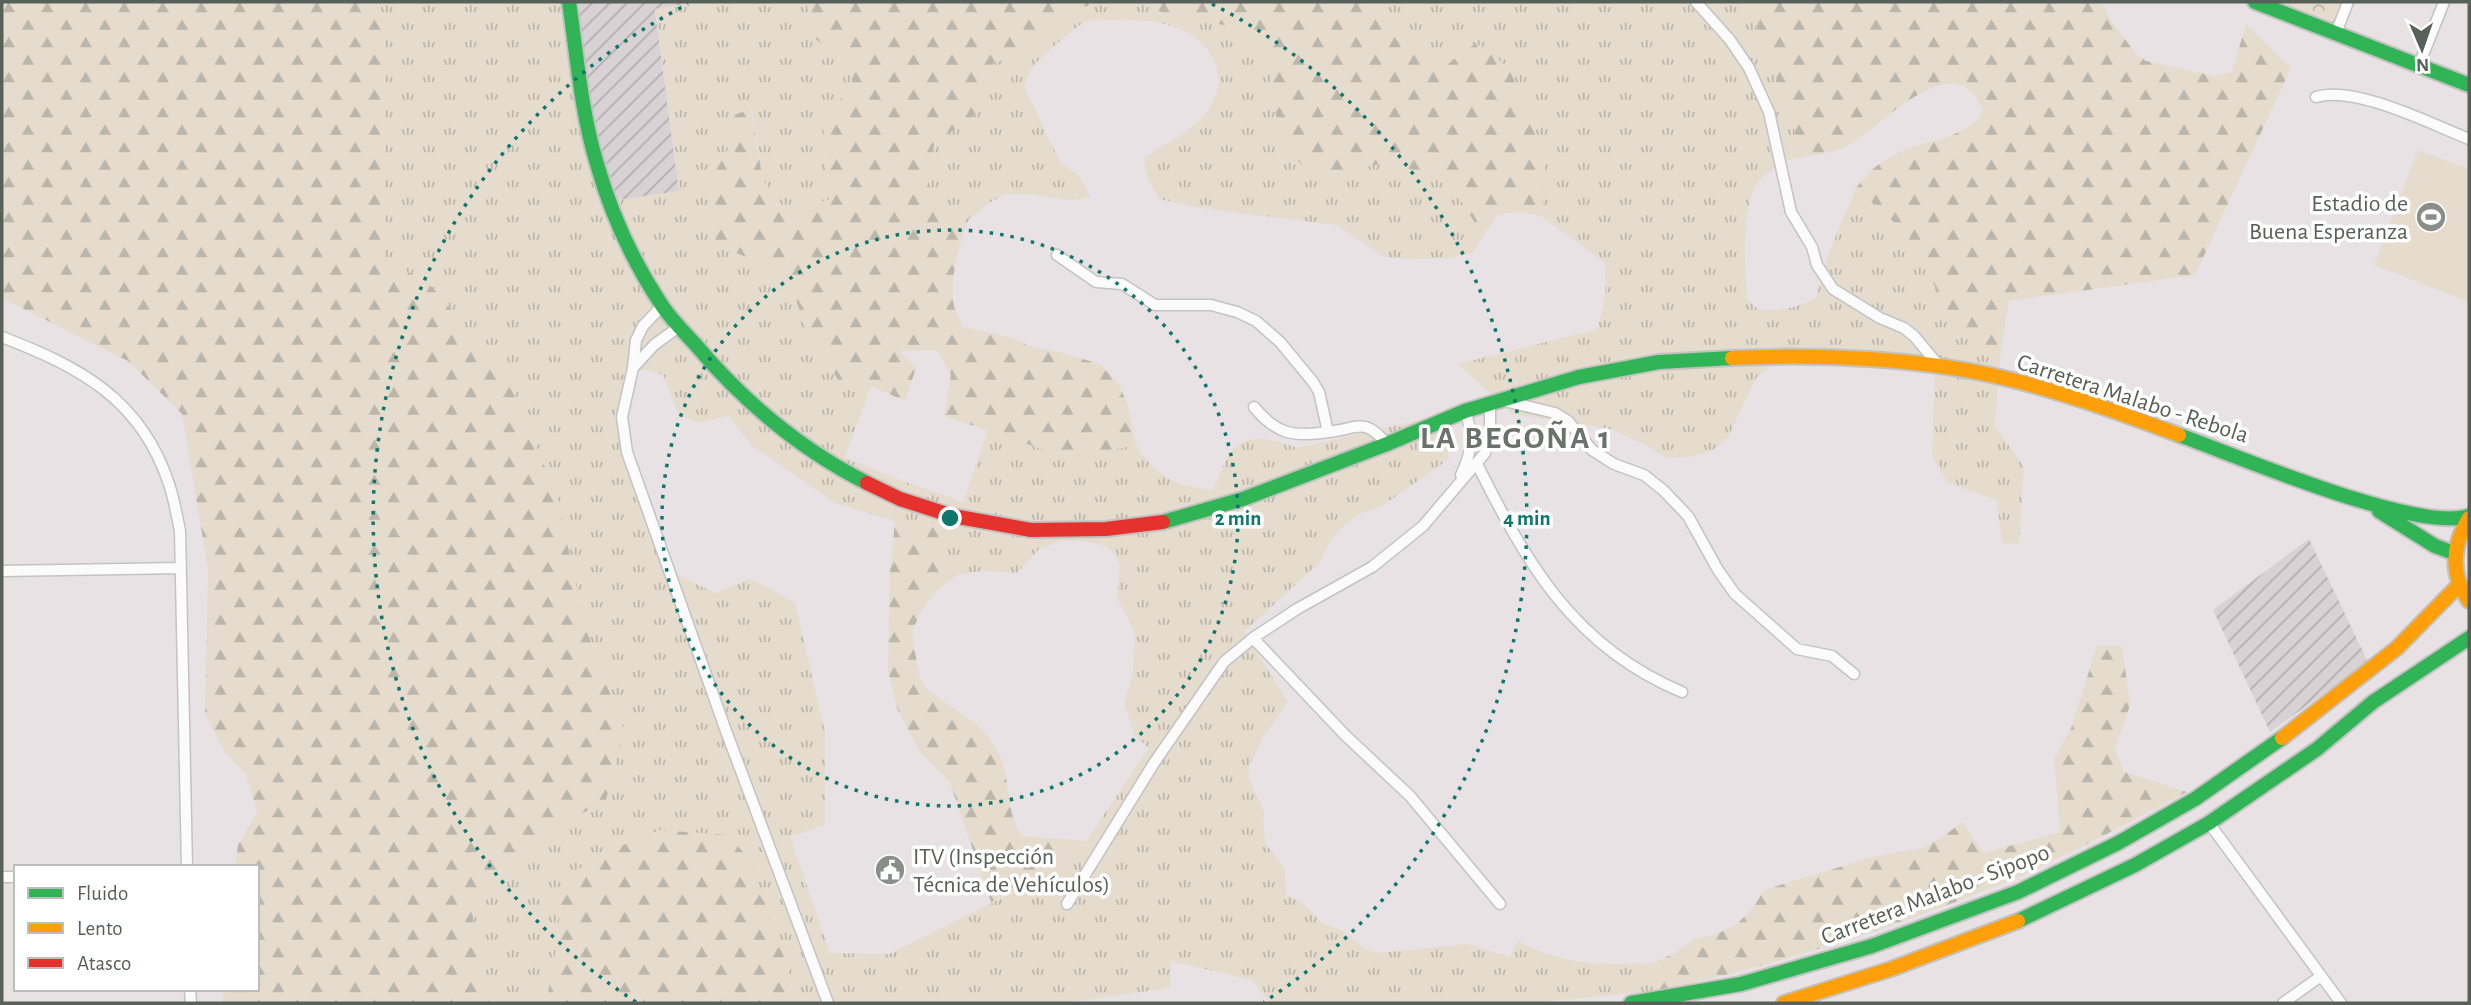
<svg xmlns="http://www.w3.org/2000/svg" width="2471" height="1005" font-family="'Alegreya Sans',sans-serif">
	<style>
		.industrial { fill: url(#industrial-furrows) }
		.grass { fill: url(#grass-tufts); fill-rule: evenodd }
		.forest { fill: url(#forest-firs) }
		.park { fill: url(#park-crowns) }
		.garden { fill: #e5dcce }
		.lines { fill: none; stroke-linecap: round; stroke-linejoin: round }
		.street-casing { stroke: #c2c3c2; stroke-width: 13 }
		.fast-casing { stroke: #c2c2c1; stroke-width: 18 }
		.slow-casing { stroke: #c2c2c1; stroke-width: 18 }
		.jam-casing { stroke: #c2c2c1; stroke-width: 18 }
		.street { stroke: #fcfbfb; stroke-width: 10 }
		.fast { stroke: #30b455; stroke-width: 14 }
		.slow { stroke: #ff9f0a; stroke-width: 14 }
		.jam { stroke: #e5322d; stroke-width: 14 }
		.ring { fill: none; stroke: #0f766e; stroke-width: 3.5; stroke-dasharray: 3.5 7 }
		.labels { text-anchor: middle; stroke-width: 7; stroke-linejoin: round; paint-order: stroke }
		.poi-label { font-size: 24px; fill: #58605a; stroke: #fff; text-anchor: end }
		.street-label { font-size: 24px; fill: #58605a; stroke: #fff }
		.district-label { font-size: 32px; font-weight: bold; letter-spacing: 2px; fill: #69726b; stroke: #fff }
		.centre { fill: #0f766e; stroke: #fff; stroke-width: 3.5 }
		.ring-label { font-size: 21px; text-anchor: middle; font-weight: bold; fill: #0f766e; stroke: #fff; stroke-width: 7; stroke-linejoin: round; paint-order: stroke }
	</style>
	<defs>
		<pattern id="industrial-furrows" width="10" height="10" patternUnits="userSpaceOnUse" patternTransform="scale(1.75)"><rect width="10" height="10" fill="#d8d2d5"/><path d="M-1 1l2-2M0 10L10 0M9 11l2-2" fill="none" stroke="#b2aeb0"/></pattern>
		<pattern id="grass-tufts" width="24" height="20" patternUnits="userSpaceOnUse" patternTransform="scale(1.75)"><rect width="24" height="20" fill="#e5dcce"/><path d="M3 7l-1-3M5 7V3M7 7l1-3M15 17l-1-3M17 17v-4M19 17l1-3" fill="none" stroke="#bcb6aa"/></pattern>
		<pattern id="forest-firs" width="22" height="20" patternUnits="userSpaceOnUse" patternTransform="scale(1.75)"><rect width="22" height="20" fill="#e5dcce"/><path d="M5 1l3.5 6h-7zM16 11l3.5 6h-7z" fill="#bcb6aa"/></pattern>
		<pattern id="park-crowns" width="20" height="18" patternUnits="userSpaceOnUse" patternTransform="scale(1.75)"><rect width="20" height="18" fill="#e5dcce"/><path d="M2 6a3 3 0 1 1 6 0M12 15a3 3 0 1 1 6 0" fill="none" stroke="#bcb6aa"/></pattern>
	</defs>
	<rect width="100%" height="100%" fill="#e8e2e5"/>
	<path class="industrial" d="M570,2H697L655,10L679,191L627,199L607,200Z
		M2309,539L2368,662L2270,732L2213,610Z"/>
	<path class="grass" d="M378,2H570L608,200L627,199L679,191L655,9L697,2H807L811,36L839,56L853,80L845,94L823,119L826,165L835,198L801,207L773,204L762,175L752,109L731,117L728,149L709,183L716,245L764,264L790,284L807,330L838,380L871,386L845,457L894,478L963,502L988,430L1057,454L1099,452L1136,445C1157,477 1176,487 1213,490C1218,480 1226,456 1233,449C1252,431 1276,441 1297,448L1442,415L1449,459L1382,506L1361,513L1343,526L1329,543L1319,563L1244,632L1288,702L1263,737L1249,767L1248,778L1263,808L1265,843L1285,869L1286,894L1305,905L1321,922L1341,930L1367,950L1378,953L1467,944L1510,957L1518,941C1564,966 1603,965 1653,963L1657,991L1530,1003H1270L1252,980L1171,961L1170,988L1062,1003H784L794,987L562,880L558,940L546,1003H492L480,992L472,907L517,851L606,800L624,731L584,623L432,287L384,258V19ZM633,366L663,375L679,415L699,423L728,416L752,446L835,503L895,521L953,530L944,560L959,574L983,571L1017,573L1039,549L1061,541H1084L1106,546L1115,555L1120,565L1117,598L1133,629L1135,639L1133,672L1124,704L1135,736L1149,748L1086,841L1018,890L889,954L830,953L790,837L825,825V732L795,603L769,588L749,579L715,593L672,572L626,448L625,412Z
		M1100,2H1139L1179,20L1210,22L1249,31L1267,52L1275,111L1319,174L1388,163L1435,176L1463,203L1483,237L1472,253L1451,258L1406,259L1384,257L1336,225L1200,208L1159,199L1148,180L1144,158C1169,140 1204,127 1215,96C1221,83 1219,73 1214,61C1198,23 1147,18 1112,20C1104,20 1092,19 1085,22C1076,26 1039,58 1033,67C1029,73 1027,80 1024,86L1060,162L1080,177L1091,197L1070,200L1028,194H1005L986,205L969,219L949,208L928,210V172L934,144L975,115L984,68L1040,43L1064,13Z
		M1377,2H1747L1789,112L1802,158C1791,158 1786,161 1777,167C1769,172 1761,177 1756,185C1741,214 1745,268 1747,299C1748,300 1755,307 1755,307C1770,315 1803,306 1816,298L1827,257L1856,188L1906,233L1958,329L2000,358L1995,426L2024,467L2019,544L2002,543L1997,500L1948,483L1932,455L1935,371L1773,364L1756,378L1728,437L1712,451L1691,457L1667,458L1648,446L1610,429L1512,414L1458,364L1597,329C1605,305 1607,287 1604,262L1541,216L1545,166L1531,120L1509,68L1436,74Z"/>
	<path class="forest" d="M2,2H378L384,18V257L432,287L509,379L558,499L584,623L624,731L606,800L517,851L472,907L480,992L492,1003H222L224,989H257V867H235L238,845L257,812L246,775L224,751L205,713L208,569L182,414L128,361L2,298Z
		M807,2H1100L1064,13L1040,43L984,68L975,115L934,144L928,172V209L949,208L969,219C959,242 949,281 954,306C956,313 960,320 963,327L1009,337L1032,347L1055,351L1100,364L1117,382L1127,402L1136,445L1099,452L1057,454L944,416L951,375L937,350L900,351L916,368L905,401L871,386L838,380L807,330L790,284L764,264L716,245L709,208V183L728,149L731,116L751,109L762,175L773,204L801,207L834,198L826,165L823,119L845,94L853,80L839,56L811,36Z
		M1139,2H1377L1436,73L1476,43L1509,68L1531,120L1545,166L1541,216L1518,211L1497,215L1483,237L1463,203L1435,176L1388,163L1319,174L1302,166L1282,140L1275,111L1267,52L1249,31L1210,22L1179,20Z
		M1747,2H2102L2109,18L2136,54L2146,61L2214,76L2232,72L2246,24L2291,68L2195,275L2009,301L2000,358L1958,329L1906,233L1856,188C1869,171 1879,162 1898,153C1924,140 1971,139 1983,109C1978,102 1972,91 1966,88C1931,68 1876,130 1849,145C1836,153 1816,154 1802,158L1789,112Z
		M895,521L954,530L944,560L959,574C939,586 920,608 913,631C911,638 914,649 916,657C917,667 919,679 926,687C952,712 977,716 997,750C1012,776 1004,814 1023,836L1086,841L1018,890L991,902L950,783L920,752L897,708L888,670L890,573Z
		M2097,646H2122L2130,705L2115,750L2124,772L2187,792C2124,825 2062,859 1996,886C1886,931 1773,966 1657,991L1653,963L1675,953L1694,939L1716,934L1737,924L1753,908L1764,890L1876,856L1923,848L1944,836L1962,822L1984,853L2060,832L2054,758L2071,728Z
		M660,830L728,835L751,861L794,987L784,1003H546L558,940L562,880L601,854Z"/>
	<path class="park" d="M2282,2H2346L2337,25Z"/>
	<path class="garden" d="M2418,150L2469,169V302L2374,265Z"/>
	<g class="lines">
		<g class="street-casing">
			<path id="street" d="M1696,2L1730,40L1749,68L1769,112L1791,212L1812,247L1817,265L1833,289L1880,318L1904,328L1914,336L1940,367
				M2336,33L2348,2
				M2419,65L2444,2
				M2316,97C2355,85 2431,124 2469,139
				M1057,255L1096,282L1122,284L1155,305H1211L1237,312L1256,321L1280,342L1313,382L1319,392L1328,432C1360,428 1364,417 1387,444
				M662,306L643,326L636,340L633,368L622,417L627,452L726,731L828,1003
				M2,337C80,367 141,399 169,484C174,499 177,516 180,531L187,867
				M633,368L654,345L680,326
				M1504,401L1555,413L1568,421L1592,450L1614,464L1644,475L1663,490L1688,516L1718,570L1735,594L1797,649L1832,656L1854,674
				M1254,407C1277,435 1294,437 1328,432
				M1477,464C1527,564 1574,647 1682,692
				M1461,475C1472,452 1474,435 1465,411
				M2,571L181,568
				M1253,638L1345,735L1410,796L1500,904
				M2209,823L2341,1003
				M2,877H16
				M1067,904L1154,763L1224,662L1253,638L1297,609L1372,567L1423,526L1485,453L1490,435V403
				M190,989L191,1003
				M2283,1003L2321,976"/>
		</g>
		<g class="fast-casing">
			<path id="fast" d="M569,2C577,56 581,112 597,164C611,214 632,260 661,304C670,318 683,331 695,344C743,401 800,449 867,483
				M2255,2L2469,85
				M2179,435C2237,456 2417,533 2469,516
				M2379,511L2435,546L2454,553
				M1163,522L1243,499L1387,444L1465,411L1579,377L1659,362L1732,358
				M2018,921L2135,865L2209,823L2317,749L2373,702L2469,638
				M1631,1003L1741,984L1872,946L2018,892L2118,843L2195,799L2282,738"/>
		</g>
		<g class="slow-casing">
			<path id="slow" d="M1732,358C1821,354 1925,358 2012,380C2069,394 2124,414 2179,435
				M2469,518C2452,546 2450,574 2469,601
				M2282,738L2397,648L2459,585
				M1784,1003L1891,969L2018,921"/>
		</g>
		<g class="jam-casing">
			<path id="jam" d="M867,483L900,499L953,516L1031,530L1106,529L1163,522"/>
		</g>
		<use href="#street" class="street"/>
		<use href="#fast" class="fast"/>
		<use href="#slow" class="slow"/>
		<use href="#jam" class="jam"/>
	</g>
	<g class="ring">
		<circle cx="950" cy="518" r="288"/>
		<path d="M636 1002A577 577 0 0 1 688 4M1212 4A577 577 0 0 1 1264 1002"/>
	</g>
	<defs>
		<g id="stadium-disc" transform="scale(1.575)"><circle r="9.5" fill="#8a8e8b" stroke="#fff"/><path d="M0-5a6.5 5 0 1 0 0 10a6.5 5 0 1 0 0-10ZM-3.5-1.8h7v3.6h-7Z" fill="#fff"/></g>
		<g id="civic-disc" transform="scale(1.575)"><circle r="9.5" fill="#8a8e8b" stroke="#fff"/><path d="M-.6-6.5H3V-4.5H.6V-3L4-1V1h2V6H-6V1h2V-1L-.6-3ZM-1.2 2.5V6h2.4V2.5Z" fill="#fff"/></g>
	</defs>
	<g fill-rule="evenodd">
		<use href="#stadium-disc" x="2431" y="217"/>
		<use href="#civic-disc" x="890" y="870"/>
	</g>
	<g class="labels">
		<g class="poi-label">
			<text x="2408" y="211">Estadio de<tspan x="2408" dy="28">Buena Esperanza</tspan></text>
			<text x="913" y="864" text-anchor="start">ITV (Inspección<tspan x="913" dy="28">Técnica de Vehículos)</tspan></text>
		</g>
		<g class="street-label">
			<text transform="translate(2133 398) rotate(18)" y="8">Carretera Malabo - Rebola</text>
			<text transform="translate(1935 894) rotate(-21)" y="8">Carretera Malabo - Sipopo</text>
		</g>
		<g class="district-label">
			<text x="1516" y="448">LA BEGOÑA 1</text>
		</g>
	</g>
	<circle cx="950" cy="518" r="10" class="centre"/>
	<g class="ring-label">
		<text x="1238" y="525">2 min</text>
		<text x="1527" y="525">4 min</text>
	</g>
	<rect width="2471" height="1005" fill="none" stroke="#58605a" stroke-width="7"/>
	<rect x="14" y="865" width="245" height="126" fill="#ffffff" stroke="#bcbfbd" stroke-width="2"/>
	<rect x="28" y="888" width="35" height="10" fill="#30b455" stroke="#bcbfbd" stroke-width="2"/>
	<text x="77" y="900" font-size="21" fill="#58605a">Fluido</text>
	<rect x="28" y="923" width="35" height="10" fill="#ff9f0a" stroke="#bcbfbd" stroke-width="2"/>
	<text x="77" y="935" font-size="21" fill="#58605a">Lento</text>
	<rect x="28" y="958" width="35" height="10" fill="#e5322d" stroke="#bcbfbd" stroke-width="2"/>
	<text x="77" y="970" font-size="21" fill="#58605a">Atasco</text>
	<g transform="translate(2422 49) rotate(178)" stroke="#ffffff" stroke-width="5" paint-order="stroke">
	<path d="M0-5L12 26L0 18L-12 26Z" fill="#58605a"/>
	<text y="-10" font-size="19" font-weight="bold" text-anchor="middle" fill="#58605a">N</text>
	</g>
</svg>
